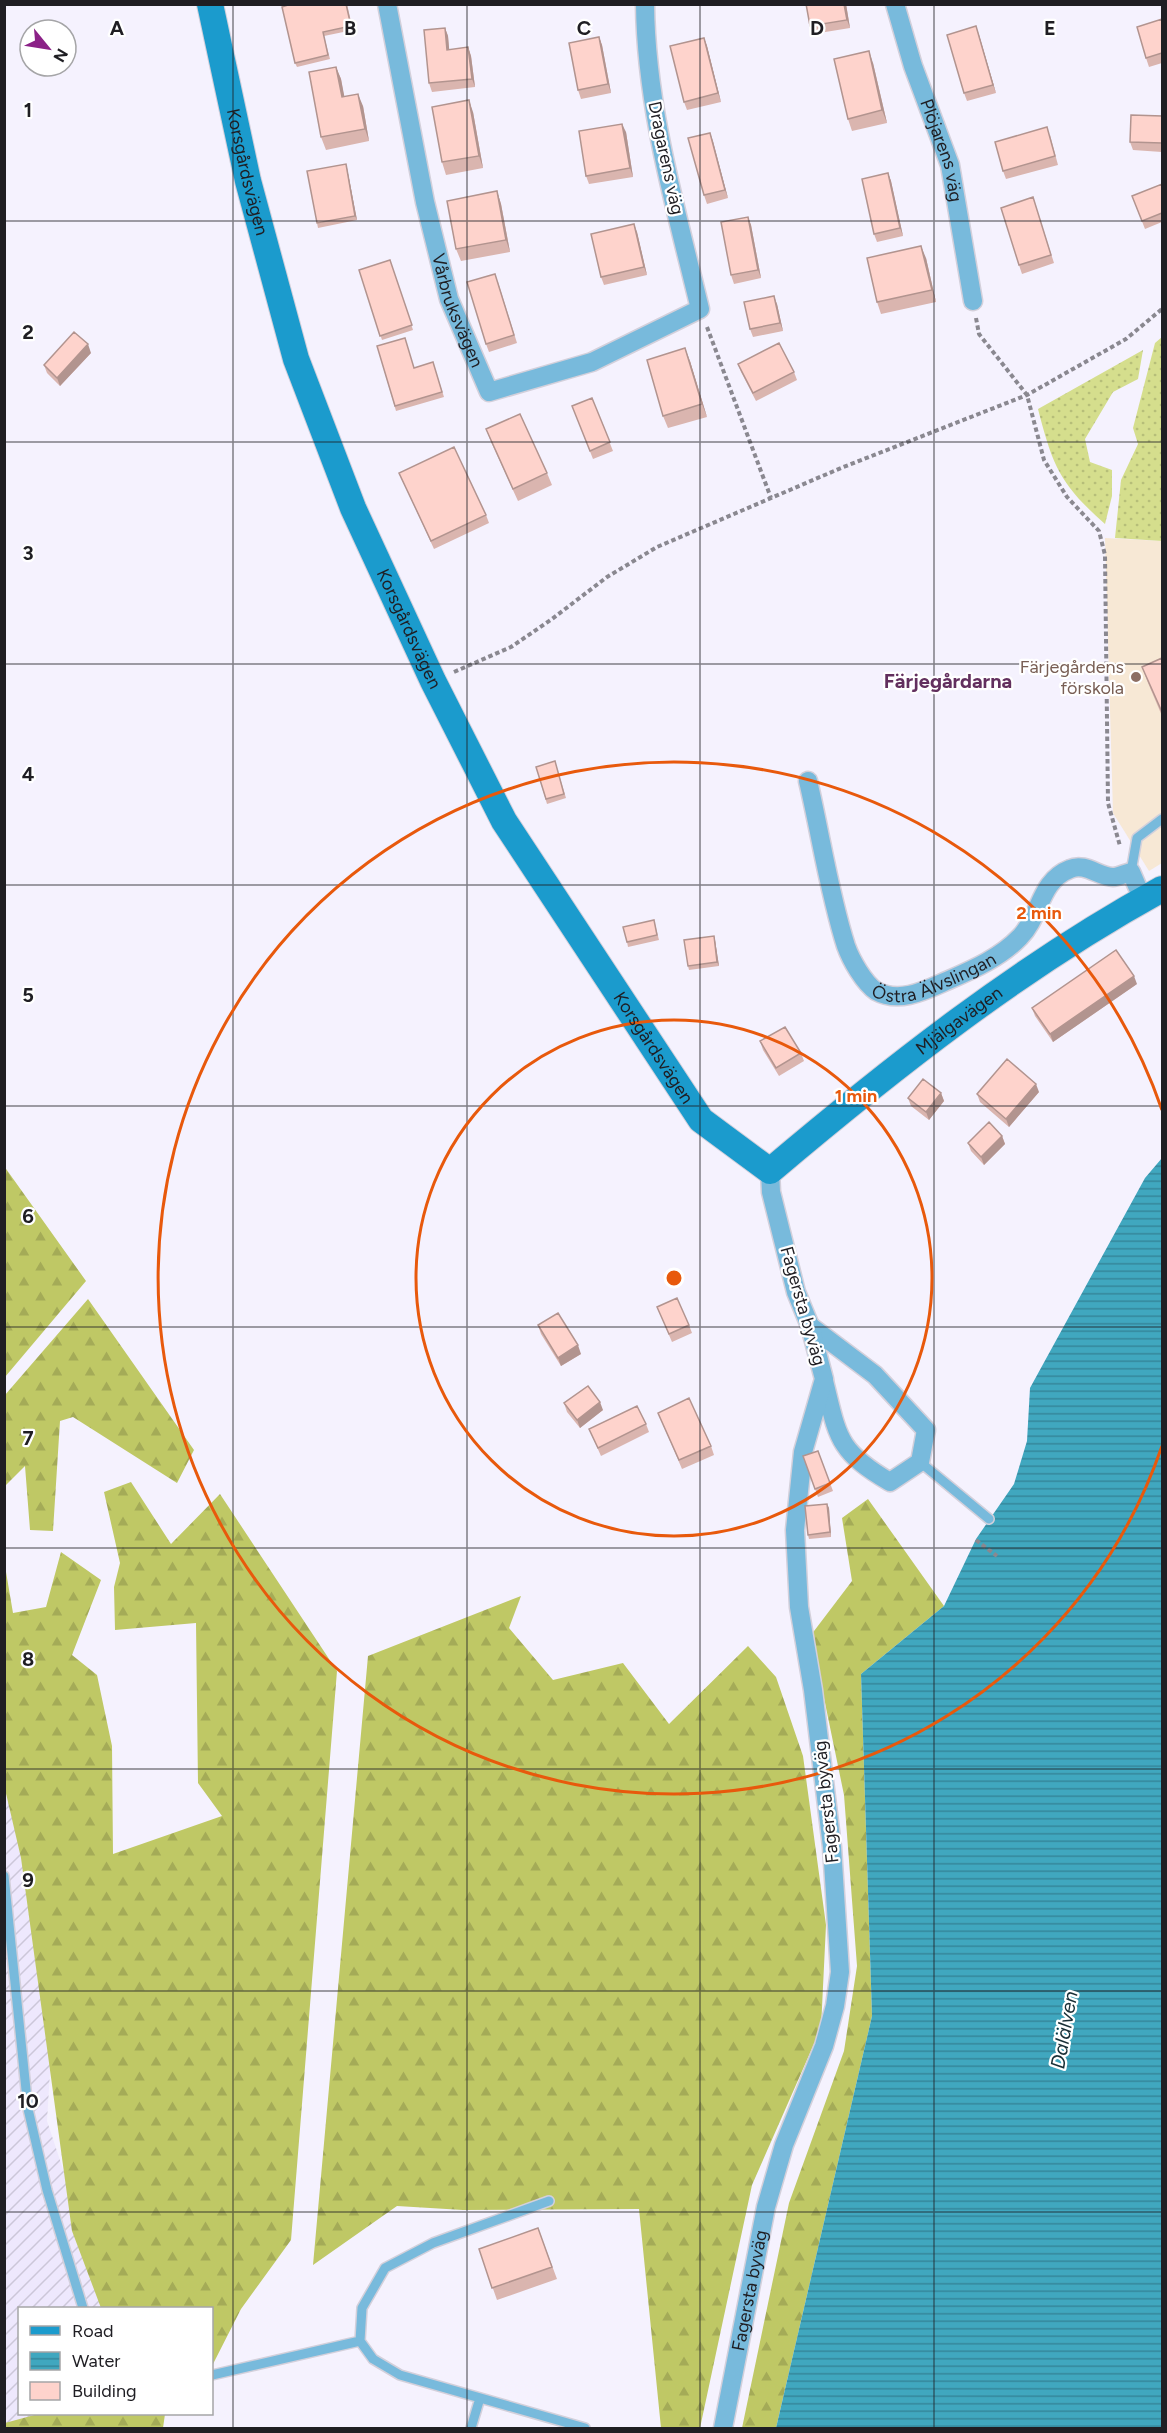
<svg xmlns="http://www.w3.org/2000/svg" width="1167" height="2433" font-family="Figtree,sans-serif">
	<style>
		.industrial { fill: url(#industrial-furrows) }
		.education { fill: #f7e8d5 }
		.grass { fill: url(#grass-dots) }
		.forest { fill: url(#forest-firs) }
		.water { fill: url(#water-rules) }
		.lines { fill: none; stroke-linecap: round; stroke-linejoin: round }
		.lane-casing { stroke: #d3d0db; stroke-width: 12 }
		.street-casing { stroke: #d3d0db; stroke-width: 21 }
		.secondary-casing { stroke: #d3d0db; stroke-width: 28 }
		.path { stroke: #8a8890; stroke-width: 4; stroke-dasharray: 4.5 3; stroke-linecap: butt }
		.lane { stroke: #78badc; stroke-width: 9 }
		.street { stroke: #78badc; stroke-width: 18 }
		.secondary { stroke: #1b9bcd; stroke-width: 26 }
		.wall { fill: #dab5af }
		.shaded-wall { fill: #b2948f }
		.building { fill: #fed3cc; stroke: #b2948f; stroke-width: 1.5 }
		.grid { fill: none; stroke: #1f1e23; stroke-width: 1.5; stroke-opacity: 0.55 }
		.ring { fill: none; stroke: #e8590c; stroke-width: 3 }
		.education-dot { fill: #8d6e63; stroke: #fff; stroke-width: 2 }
		.labels { text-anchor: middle; stroke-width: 4.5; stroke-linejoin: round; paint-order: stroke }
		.street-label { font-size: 18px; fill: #1f1e23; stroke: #fff }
		.education-label { font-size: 18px; fill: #785e54; stroke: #fff; text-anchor: end }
		.neighbourhood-label { font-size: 20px; font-weight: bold; fill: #622f5e; stroke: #fff }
		.water-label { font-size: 20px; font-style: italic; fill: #192f36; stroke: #fff }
		.grid-label { font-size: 20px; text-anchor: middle; font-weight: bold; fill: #1f1e23; stroke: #fff; stroke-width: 4.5; stroke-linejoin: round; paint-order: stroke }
		.centre { fill: #e8590c; stroke: #fff; stroke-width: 3 }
		.ring-label { font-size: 18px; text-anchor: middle; font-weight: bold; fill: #e8590c; stroke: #fff; stroke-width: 4.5; stroke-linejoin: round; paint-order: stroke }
	</style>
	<defs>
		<pattern id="industrial-furrows" width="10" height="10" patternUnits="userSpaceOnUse" patternTransform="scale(1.5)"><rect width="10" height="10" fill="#eee8fd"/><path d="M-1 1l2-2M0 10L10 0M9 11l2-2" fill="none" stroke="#ccc7d9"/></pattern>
		<pattern id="grass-dots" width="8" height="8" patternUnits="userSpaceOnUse" patternTransform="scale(1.5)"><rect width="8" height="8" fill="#d5de8d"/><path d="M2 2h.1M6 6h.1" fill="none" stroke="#b6be79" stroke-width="1.8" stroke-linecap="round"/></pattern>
		<pattern id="forest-firs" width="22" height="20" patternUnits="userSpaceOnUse" patternTransform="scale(1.5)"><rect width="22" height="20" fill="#bfc865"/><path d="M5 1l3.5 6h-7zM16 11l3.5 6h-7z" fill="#a4ab57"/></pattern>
		<pattern id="water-rules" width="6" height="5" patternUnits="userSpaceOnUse" patternTransform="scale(1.5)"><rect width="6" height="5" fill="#40a7bf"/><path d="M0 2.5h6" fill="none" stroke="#35879b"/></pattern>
	</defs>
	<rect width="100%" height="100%" fill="#f5f2fe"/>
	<path class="industrial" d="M4,1760L56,1974L47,2121L109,2308H20V2414H58L19,2428H4Z"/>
	<path class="education" d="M1105,538L1162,541V863L1149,871L1113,813Z"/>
	<path class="grass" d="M1162,337V541L1115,538L1121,480L1138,444L1133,428L1155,343Z
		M1143,350L1138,379L1113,392L1085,439L1090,462L1112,470V496L1105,524C1060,484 1053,467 1038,409Z"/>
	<path class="forest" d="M4,1166L86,1281L5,1377H4Z
		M88,1299L194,1450L177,1483L73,1417L60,1421L53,1531L30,1530L25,1466L5,1486V1395Z
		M131,1482L171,1544L220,1494L337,1671L291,2240L241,2309L212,2366V2308H101L72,2231L21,1858L5,1789V1566L13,1613L46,1607L61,1552L101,1580L72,1655L97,1675L112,1746L113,1854L222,1816L198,1783L196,1623L115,1630L114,1587L120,1563L104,1492Z
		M868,1499L944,1606L861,1674L872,2016L776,2428H742L789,2203L844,2051L857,1966L844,1795L811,1635L852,1581L842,1518Z
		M521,1596L509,1628L553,1680L623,1663L669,1724L748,1646L776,1677L803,1756L826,1925L821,2028L752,2185L700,2428H661L639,2209L463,2210L397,2206L313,2265L368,1656Z
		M38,2414H165L163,2428H5V2423Z"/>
	<path class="water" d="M1162,1158V2428H776L872,2016L861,1674L944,1606L976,1539L1014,1484L1027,1441L1030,1388L1145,1178Z"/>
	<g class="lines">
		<g class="lane-casing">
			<path id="lane" d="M1131,872L1137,838L1162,819
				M920,1462L989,1519
				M4,1876L28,2109L47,2190L83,2308
				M549,2201L433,2243L385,2268L362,2308L360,2341L373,2359L400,2375L585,2428
				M212,2375L360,2341
				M471,2428L480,2398"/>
		</g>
		<g class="street-casing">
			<g id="street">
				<path id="s1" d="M387,4L425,202L449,299L489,392L592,362L700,309C676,209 646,108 645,4"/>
				<path id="s2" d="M895,4L913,66L950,165L973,301"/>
				<path id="s3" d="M808,781C821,836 829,893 846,946C851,960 864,983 876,991C898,1003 922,992 942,983C969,971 999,959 1020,937C1041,916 1039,881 1070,869C1085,862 1099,877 1113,877C1118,877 1126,873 1131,872L1143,900"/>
				<path d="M810,1326L875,1375L926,1430L920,1462L890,1482C837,1451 838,1437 824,1381"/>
				<path id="s4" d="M723,2428L766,2207L784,2145L824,2046L835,2006L840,1972L832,1847L813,1690L799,1607L795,1530L803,1452L824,1379L810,1326L796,1292L771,1192L770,1171"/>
			</g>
		</g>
		<g class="secondary-casing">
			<g id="secondary">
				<path id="s5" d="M210,4L248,181L296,359L353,508L433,681L504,821L701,1120L770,1171C893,1067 1020,967 1162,889"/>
			</g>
		</g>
		<path class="path" d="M976,318L979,334L1027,395L1044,460L1067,497L1099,531L1105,555L1108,803L1120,846
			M707,327L771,498
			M454,672L511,647L552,619L607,577L657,547L841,468L1027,395L1126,339L1162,309
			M976,1540L997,1556"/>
		<use href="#lane" class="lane"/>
		<use href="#street" class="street"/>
		<use href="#secondary" class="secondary"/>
	</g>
	<path class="wall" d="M291,4H347L353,30L324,36L330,59L297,67L295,63Z
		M806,4H846L850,28L813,34L810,26Z
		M1162,19V63L1149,67L1146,58Z
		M445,28L448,36L449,50L468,47L471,56L475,87L432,92L429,83Z
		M979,35L996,93L967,101L964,93Z
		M599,37L602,45L611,93L581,99L578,90Z
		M704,38L707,46L721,102L687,110L684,102Z
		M873,63L887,123L852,131L848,119Z
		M336,67L341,79L344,97L363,106L369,141L326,150L321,137Z
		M473,112L483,168L446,175L442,162Z
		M1162,116V152L1133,150L1130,142Z
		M626,132L633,177L589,184L586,176Z
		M710,133L728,198L707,204L704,195Z
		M1050,135L1058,165L1006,179L1003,171Z
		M347,168L357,220L318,228L317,223Z
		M888,173L891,181L903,236L877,242L874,234Z
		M1162,184V222L1145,229L1132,196Z
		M497,191L501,204L510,252L461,261L456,249Z
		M1033,197L1054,263L1022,274L1019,265Z
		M748,217L751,225L761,278L734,284L731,275Z
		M637,232L647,275L604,285L601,277Z
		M926,258L936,302L881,314L877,302Z
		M390,260L413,330L382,340L359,270Z
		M498,282L517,343L489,352L486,344Z
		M777,304L783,331L753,337L750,329Z
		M377,346L414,368L433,362L444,397L396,411Z
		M91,353L60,386L47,373L44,365Z
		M690,361L707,417L668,428L663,416Z
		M738,364L794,372L797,380L756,401L741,372Z
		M592,398L613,451L593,459L572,406Z
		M486,429L547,473L552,485L518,501L491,442Z
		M399,473L486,515L489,523L434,549Z
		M1162,658V716L1148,683L1142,667Z
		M555,761L566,798L547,804L536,767Z
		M654,920L659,940L628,947L627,942Z
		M714,936L715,940L719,966L689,970L688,966Z
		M1137,984L1053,1042L1035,1016L1032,1008Z
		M760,1041L801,1053L804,1061L779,1076L763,1050Z
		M1039,1092L1009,1127L980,1102L977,1094Z
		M941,1093L944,1101L929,1120L911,1106L908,1098Z
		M1002,1136L1005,1144L984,1165L971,1151L968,1143Z
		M657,1307L689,1325L692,1333L672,1342Z
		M538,1325L581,1354L561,1366L541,1334Z
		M564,1403L603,1410L580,1428L567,1412Z
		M658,1413L711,1446L714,1455L682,1469Z
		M646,1424L649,1432L601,1456L589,1429Z
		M818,1451L833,1491L818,1497L803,1456Z
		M827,1504L829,1508L831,1537L809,1539L808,1535Z
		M538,2228L557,2279L497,2300L479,2249Z"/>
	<path class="shaded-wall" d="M844,4H846L850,28L847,20Z
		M976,26L979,35L996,93L993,85Z
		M445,28L448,36L450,58L447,50Z
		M599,37L602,45L611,93L608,84Z
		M704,38L707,46L721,102L718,93Z
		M468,47L471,56L475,87L472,79Z
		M869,51L873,63L887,123L882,110Z
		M336,67L341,79L347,110L342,97Z
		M358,94L363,106L369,141L365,129Z
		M469,100L473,112L483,168L479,156Z
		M622,124L626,132L633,177L630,168Z
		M710,133L713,141L728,198L725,190Z
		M346,164L347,168L357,220L355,216Z
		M888,173L891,181L903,236L900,228Z
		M497,191L501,204L510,252L506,240Z
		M748,217L751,225L761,278L758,270Z
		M634,224L637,232L647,275L644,267Z
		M921,246L926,258L936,302L932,290Z
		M774,296L777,304L783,331L780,323Z
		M88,344L91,353L60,386L57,378Z
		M685,348L690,361L707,417L702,404Z
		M714,936L715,940L719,966L717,962Z
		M1134,976L1137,984L1053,1042L1050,1034Z
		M1036,1084L1039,1092L1009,1127L1006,1119Z
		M941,1093L944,1101L929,1120L926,1112Z
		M1002,1136L1005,1144L984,1165L981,1157Z
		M578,1345L581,1354L561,1366L558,1358Z
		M600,1402L603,1410L580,1428L577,1420Z
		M827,1504L829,1508L831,1537L830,1532Z"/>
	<path class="building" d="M291,4H346L351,26L323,32L328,55L295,63L282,7Z
		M806,4H844L847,20L810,26Z
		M1162,19V53L1146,58L1137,27Z
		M976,26L993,85L964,93L947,35Z
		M445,28L447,50L468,47L472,79L429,83L424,30Z
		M599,37L608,84L578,90L569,43Z
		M704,38L718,93L684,102L670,46Z
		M869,51L882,110L848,119L834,59Z
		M336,67L342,97L358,94L365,129L321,137L309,72Z
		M469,100L479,156L442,162L432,107Z
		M1131,115L1162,116V143L1130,142Z
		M622,124L630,168L586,176L579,131Z
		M1047,127L1055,156L1003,171L995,142Z
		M710,133L725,190L704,195L688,138Z
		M346,164L355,216L317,223L307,171Z
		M888,173L900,228L874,234L862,179Z
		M1162,184V213L1142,221L1132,196Z
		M497,191L506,240L456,249L447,201Z
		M1033,197L1051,255L1019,265L1001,208Z
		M748,217L758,270L731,275L721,222Z
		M634,224L644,267L601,277L591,234Z
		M921,246L932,290L877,302L867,258Z
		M390,260L412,325L380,336L359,270Z
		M495,274L514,335L486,344L467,282Z
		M774,296L780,323L750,329L744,302Z
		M74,332L88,344L57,378L44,365Z
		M405,338L414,368L433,362L442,392L395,406L377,346Z
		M779,343L794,372L753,393L738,364Z
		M685,348L702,404L663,416L647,360Z
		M592,398L610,442L590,451L572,406Z
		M520,414L547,473L513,489L486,429Z
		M454,447L486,515L431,541L399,473Z
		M1162,658V712L1142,667Z
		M555,761L564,794L546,799L536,767Z
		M654,920L657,935L627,942L623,927Z
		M714,936L717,962L688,966L684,940Z
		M1116,950L1134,976L1050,1034L1032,1008Z
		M785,1027L801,1053L776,1068L760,1041Z
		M1007,1059L1036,1084L1006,1119L977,1094Z
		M923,1079L941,1093L926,1112L908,1098Z
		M989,1122L1002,1136L981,1157L968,1143Z
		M677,1298L689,1325L669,1334L657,1307Z
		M558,1313L578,1345L558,1358L538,1325Z
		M588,1386L600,1402L577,1420L564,1403Z
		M689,1398L711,1446L679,1460L658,1413Z
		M637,1406L646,1424L598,1448L589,1429Z
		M818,1451L830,1483L815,1489L803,1456Z
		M827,1504L830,1532L808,1535L805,1506Z
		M538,2228L552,2267L492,2288L479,2249Z"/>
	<path class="grid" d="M233,4V2428M467,4V2428M700,4V2428M934,4V2428M4,221H1162M4,442H1162M4,664H1162M4,885H1162M4,1106H1162M4,1327H1162M4,1548H1162M4,1769H1162M4,1991H1162M4,2212H1162"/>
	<g class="ring">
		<circle cx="674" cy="1278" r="258"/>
		<path d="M1162 1446A516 516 0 1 1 1162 1110"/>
	</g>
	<circle class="education-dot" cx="1136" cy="677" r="6"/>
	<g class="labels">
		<g class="street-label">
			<text dy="6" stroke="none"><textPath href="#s2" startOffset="154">Plöjarens väg</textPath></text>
			<text transform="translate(666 158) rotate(78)" y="6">Dragarens väg</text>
			<text dy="6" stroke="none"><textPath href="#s5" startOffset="172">Korsgårdsvägen</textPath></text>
			<text dy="6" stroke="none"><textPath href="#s1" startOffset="315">Vårbruksvägen</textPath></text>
			<text dy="6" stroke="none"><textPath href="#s5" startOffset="658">Korsgårdsvägen</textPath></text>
			<text dy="6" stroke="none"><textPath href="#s3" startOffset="286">Östra Älvslingan</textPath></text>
			<text dy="6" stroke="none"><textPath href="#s5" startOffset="1558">Mjälgavägen</textPath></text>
			<text dy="6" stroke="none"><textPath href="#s5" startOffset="1144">Korsgårdsvägen</textPath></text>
			<text transform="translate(803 1306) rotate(74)" y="6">Fagersta byväg</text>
			<text transform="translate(826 1802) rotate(-96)" y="6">Fagersta byväg</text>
			<text dy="6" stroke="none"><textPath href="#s4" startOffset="140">Fagersta byväg</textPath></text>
		</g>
		<g class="education-label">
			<text x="1124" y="673">Färjegårdens<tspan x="1124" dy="21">förskola</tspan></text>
		</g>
		<g class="neighbourhood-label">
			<text x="948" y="688">Färjegårdarna</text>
		</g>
		<g class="water-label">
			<text transform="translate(1064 2030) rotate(-80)" y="7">Dalälven</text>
		</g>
	</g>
	<g class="grid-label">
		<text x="117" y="35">A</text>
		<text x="350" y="35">B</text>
		<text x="584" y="35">C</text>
		<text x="817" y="35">D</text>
		<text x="1050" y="35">E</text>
		<text x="28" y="117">1</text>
		<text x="28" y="339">2</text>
		<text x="28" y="560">3</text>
		<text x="28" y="781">4</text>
		<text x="28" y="1002">5</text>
		<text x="28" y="1223">6</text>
		<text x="28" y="1445">7</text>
		<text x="28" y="1666">8</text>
		<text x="28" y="1887">9</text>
		<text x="28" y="2108">10</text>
	</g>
	<circle cx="674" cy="1278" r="9" class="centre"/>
	<g class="ring-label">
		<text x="1039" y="919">2 min</text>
		<text x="856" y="1102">1 min</text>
	</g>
	<rect width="1167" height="2433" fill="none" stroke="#1f1e23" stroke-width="12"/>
	<rect x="18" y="2307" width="195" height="108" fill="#ffffff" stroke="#a5a5a7" stroke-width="1.5"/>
	<rect x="30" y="2326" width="30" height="9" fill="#1b9bcd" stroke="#a5a5a7" stroke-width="1.5"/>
	<text x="72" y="2337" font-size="18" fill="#1f1e23">Road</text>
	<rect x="30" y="2352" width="30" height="18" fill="url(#water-rules)" stroke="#a5a5a7" stroke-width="1.5"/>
	<text x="72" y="2367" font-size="18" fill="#1f1e23">Water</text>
	<rect x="30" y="2382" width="30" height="18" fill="#fed3cc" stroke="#a5a5a7" stroke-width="1.5"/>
	<text x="72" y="2397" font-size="18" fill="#1f1e23">Building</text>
	<g transform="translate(48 48) rotate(120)"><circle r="28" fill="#ffffff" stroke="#a5a5a7" stroke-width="1.5"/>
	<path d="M0-4.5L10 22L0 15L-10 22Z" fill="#8b2187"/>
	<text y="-9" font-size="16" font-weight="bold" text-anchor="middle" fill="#1f1e23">N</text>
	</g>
</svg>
